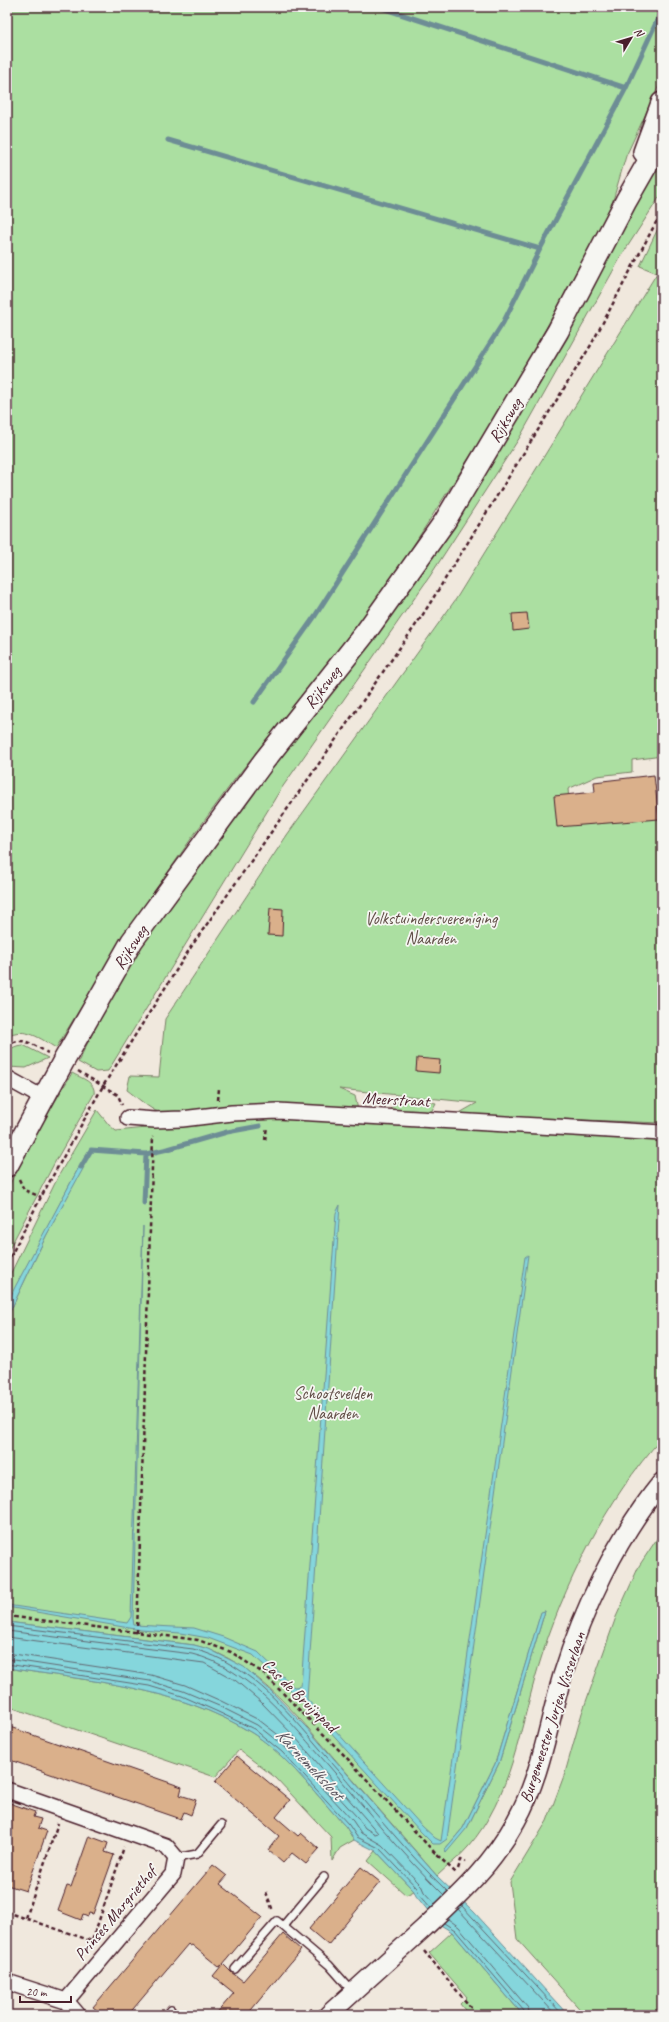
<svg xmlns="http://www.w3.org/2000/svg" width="669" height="2022" font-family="Caveat,sans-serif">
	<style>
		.green { fill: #abdfa1; stroke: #7a7f66; fill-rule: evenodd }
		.water { fill: #85d6dc; stroke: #6d8d95 }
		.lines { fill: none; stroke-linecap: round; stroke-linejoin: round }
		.shore { stroke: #626872; stroke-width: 1 }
		.stream { stroke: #6d8d95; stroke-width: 5 }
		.building { fill: #dab08b; stroke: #4a1f2b }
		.service-casing { stroke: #4a1f2b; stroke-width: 10 }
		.minor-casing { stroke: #4a1f2b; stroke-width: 18 }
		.tertiary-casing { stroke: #4a1f2b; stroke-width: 21 }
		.secondary-casing { stroke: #4a1f2b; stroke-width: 24 }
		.path { stroke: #4a1f2b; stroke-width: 2.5; stroke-dasharray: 4 3; stroke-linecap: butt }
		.service { stroke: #f6f6f2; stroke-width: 7 }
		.minor { stroke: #f6f6f2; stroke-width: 15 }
		.tertiary { stroke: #f6f6f2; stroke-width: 18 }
		.secondary { stroke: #f6f6f2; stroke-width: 21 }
		.labels { text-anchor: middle; stroke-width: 3.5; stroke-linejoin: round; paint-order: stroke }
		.street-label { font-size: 17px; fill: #4a1f2b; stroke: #f6f6f2 }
		.park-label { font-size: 17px; fill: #624f48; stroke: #f6f6f2 }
		.water-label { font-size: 18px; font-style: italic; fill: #5c5660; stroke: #f6f6f2 }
	</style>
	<rect width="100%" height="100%" fill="#f0e8dd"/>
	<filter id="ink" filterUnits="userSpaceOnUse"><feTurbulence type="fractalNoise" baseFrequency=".025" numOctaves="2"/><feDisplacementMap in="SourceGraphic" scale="8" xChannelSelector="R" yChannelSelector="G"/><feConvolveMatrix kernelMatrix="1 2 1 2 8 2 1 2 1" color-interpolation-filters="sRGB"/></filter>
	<g filter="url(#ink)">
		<path class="green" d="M7,7H662V79L626,156L611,207L535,349L490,425L385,590L235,779L193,836L130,927L56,1048C41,1039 25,1026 7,1036Z
			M662,156V193L622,255L520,437L430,576L279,792L108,1071L96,1072L78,1062L117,985L144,938L207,856L379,623Z
			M662,220V756L632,760V772L597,776L568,789L571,824L662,808V1123L456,1115L477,1103L339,1089L355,1096L358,1110C316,1107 274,1103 232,1105C208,1106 183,1116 159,1112C152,1111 134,1095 127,1090L130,1076L159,1077L165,1019L287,835L456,599L657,273L640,266Z
			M23,1045L48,1058L26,1068L7,1067C7,1054 8,1046 23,1045Z
			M72,1073C81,1078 96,1082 94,1094L55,1162L7,1253V1190L28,1147Z
			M403,1097L436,1103L425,1123L662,1136V1438C607,1498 562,1588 539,1665C520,1726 512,1797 468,1847C459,1858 447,1866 437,1876C407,1841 377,1807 347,1773C305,1726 258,1660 194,1645L7,1622V1318L46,1236L83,1167H79L7,1304V1281L59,1175L97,1110L109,1125L116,1131L248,1118L389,1110ZM545,1611L499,1763L467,1828L445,1849L463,1828L495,1764L541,1613Z
			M662,1531V2015H585L517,1939L510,1882L547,1821L565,1773L582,1713L616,1617L639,1566Z
			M7,1668C90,1681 178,1687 252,1733C286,1754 318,1797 346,1827L354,1840L340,1848L332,1861L331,1837L276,1778L239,1750L215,1777L7,1706Z
			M376,1851L414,1891L406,1895L368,1861Z
			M452,1932L523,2015H469L460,2004L467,1997L429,1953Z"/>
		<path class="water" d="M79,1167H84L46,1236L7,1318V1304L15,1287Z
			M340,1205L307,1699L422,1826L435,1838L441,1841L525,1257L528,1255L447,1839L440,1844H433L420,1831L295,1694L253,1655L208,1638L180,1633L141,1630L7,1607V1605L127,1623L131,1617L143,1226L133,1619L134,1625L194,1628L223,1637L258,1652L294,1687L301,1686L336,1213Z
			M545,1611L499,1763L467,1828L446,1853L445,1849L463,1828L495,1764L541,1612Z
			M7,1622L194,1645L209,1649L244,1667L271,1691L306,1727L437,1876L474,1912L568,2015H523L452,1932L439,1924L416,1896L414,1891L376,1851L354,1840L346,1827C318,1797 286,1754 252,1733C178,1687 90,1681 7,1668Z"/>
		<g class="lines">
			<path class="shore" d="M7,1626L193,1649C252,1663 294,1719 332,1763C370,1806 406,1852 448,1892
				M7,1631L192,1654C250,1668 291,1724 329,1766C366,1809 403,1855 444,1895
				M7,1637L204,1663L235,1680L261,1702L295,1737L378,1833L375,1834L365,1828L357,1817L290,1744L259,1720L221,1701L185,1685L151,1675L7,1653
				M7,1659L150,1681L183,1691L219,1706L257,1725L286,1748L353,1821L361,1833L382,1845L421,1885L424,1892L435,1904
				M7,1664L149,1686L182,1696L216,1711L254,1729L282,1752L349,1825L357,1837L379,1848L417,1888L419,1894L431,1908
				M462,1906L563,2015
				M458,1909L556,2015
				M448,1919L459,1927L528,2008L530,2015
				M444,1923L455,1930L524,2011L525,2015"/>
			<path class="stream" d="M379,7L626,88
				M168,140L540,249L503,323L315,616L254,702
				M540,249L626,88L662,10
				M81,1167L91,1150L146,1154L168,1149L227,1132L260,1126
				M144,1203L146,1154"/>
		</g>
		<path class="building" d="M527,613L529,629L513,631L512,614Z
			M654,775L659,819L557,827L554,796L595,792L594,782Z
			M270,908L283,909L282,936L268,935Z
			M417,1058L440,1060L439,1073L416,1071Z
			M7,1726L182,1787L180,1795L196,1800L191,1815L184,1812L181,1819L7,1759Z
			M237,1756L290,1800L276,1817L298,1836L301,1833L319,1849L306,1864L292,1853L283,1863L268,1850L279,1836L215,1782Z
			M7,1802L35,1812L33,1817L41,1819L38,1828L47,1831L26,1891L7,1885Z
			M89,1836L108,1843L105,1852L114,1855L93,1914L89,1913L88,1916L83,1914L81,1920L58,1911L67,1886L71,1887Z
			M213,1865L227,1876L220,1884L262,1917L223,1964L231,1972L243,1981L283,1934L301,1950L247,2015H215L234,1993L213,1976L222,1965L219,1967L192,1945L190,1946L188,1944L128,2015H103L93,2007Z
			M361,1867L380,1882L328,1945L309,1929Z"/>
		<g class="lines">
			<g class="service-casing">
				<path id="service" d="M176,1858L197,1854L221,1825
					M283,1926L324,1877
					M235,1969L277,1921L329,1965L353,1992
					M167,2015L171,2010"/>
			</g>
			<g class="minor-casing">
				<path id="minor" d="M7,1078L43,1098
					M128,1118L155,1120L182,1119L232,1113L278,1111L662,1133
					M7,1790L166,1846L176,1858L173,1874L66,2001
					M7,1982L66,2001L78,2015"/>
			</g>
			<g class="tertiary-casing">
				<path id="tertiary" d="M328,2015C360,1986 392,1957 424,1928C460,1894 492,1865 516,1821C541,1776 548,1725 562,1677C583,1609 617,1537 662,1482"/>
			</g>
			<g class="secondary-casing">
				<path id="secondary" d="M644,152L662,103
					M7,1166L63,1062L132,941L264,761L366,632L445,521L558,331L626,201L662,138"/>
			</g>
			<path class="path" d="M7,1046C21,1034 35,1046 48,1053
				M78,1071L118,1095L122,1105
				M218,1100L219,1088
				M265,1140L267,1127
				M19,1179L24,1190L41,1197
				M7,1263L41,1197L103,1086L191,947L422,616L591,345L662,211
				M658,1465L662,1460
				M7,1616L198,1640L231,1652L263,1673L345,1756L435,1853L456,1873
				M137,1633L153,1136
				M458,1869L461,1860L466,1862
				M266,1892L273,1911
				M7,1912L92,1941L124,1847
				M26,1918L58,1823
				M424,1951L477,2015
				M305,2015L312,2009"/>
			<use href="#service" class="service"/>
			<use href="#minor" class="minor"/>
			<use href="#tertiary" class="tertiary"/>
			<use href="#secondary" class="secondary"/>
		</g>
	</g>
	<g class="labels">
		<g class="street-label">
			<text transform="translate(505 420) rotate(-59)" y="6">Rijksweg</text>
			<text transform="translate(322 687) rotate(-52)" y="6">Rijksweg</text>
			<text transform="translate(130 947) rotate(-57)" y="6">Rijksweg</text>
			<text transform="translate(396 1099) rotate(3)" y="6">Meerstraat</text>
			<text transform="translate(300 1695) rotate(44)" y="6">Cas de Bruijnpad</text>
			<text transform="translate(552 1717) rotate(-72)" y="6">Burgemeester Jurjen Visserlaan</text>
			<text transform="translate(115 1913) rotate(-50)" y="6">Prinses Margriethof</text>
		</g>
		<g class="park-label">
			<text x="431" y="924">Volkstuindersvereniging<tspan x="431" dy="20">Naarden</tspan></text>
			<text x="333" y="1399">Schootsvelden<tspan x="333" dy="20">Naarden</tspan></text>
		</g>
		<g class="water-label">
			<text transform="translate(310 1764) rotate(47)" y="6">Karnemelksloot</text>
		</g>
	</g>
	<rect width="669" height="2022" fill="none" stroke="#f6f6f2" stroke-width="24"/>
	<rect x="12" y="12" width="645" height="1998" fill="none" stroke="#4a1f2b" stroke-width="1.5" filter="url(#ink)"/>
	<g transform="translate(631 38) rotate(52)" stroke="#f6f6f2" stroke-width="3" paint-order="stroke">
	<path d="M0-3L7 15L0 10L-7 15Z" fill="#4a1f2b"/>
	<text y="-6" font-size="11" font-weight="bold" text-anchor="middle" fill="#4a1f2b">N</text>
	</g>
	<path d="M20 1996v6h51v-6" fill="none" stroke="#4a1f2b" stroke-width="2"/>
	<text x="26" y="1996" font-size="12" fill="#4a1f2b" stroke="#f6f6f2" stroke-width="3" paint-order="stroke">20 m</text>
</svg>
